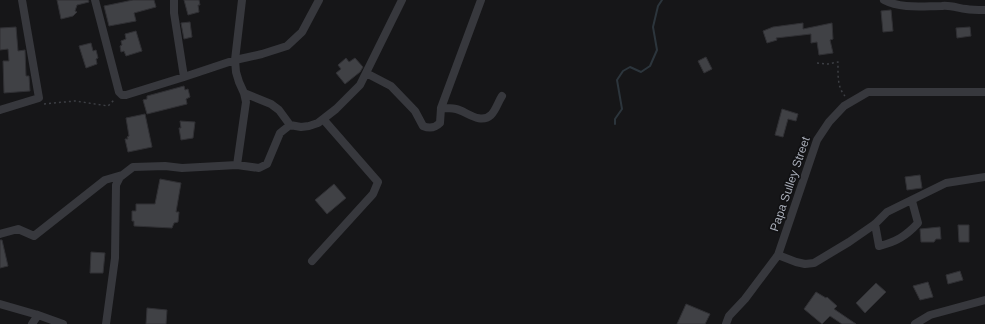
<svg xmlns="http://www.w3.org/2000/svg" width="985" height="324" font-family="Helvetica,sans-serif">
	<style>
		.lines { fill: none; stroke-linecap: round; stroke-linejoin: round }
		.stream { stroke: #2c353c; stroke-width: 2 }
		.building { fill: #404145; stroke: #303034 }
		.path { stroke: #3d3f44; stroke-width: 1.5; stroke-dasharray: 2 3; stroke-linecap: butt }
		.street { stroke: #37383d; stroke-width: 8 }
		.labels { text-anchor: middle; stroke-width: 3.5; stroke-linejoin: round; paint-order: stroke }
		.street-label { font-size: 12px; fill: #a8adb8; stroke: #111113 }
	</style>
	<rect width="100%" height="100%" fill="#161618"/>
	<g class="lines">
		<path class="stream" d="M615,124V119L622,109L617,80L623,71L630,67L641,72L650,66L657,50L653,27L658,6L662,0"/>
	</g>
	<path class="building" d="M57,0H88L89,2L77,5L75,11L77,12L73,16L61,19Z
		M133,0H154L156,7L134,13L136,21L109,26L104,6Z
		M184,0H199L200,5H198L199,12L188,15Z
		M891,10L893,31L883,32L881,11Z
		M190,22L192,37L184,39L181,23Z
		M803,23V29L832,23L833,39L830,40L833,53L819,55L817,42L811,43V34L776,38L777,40L767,43L763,31L773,27Z
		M16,27L18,51L25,50L26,76H29L30,91L4,93L3,61H9L8,49L0,50V28Z
		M970,27L971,36L957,38L956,28Z
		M136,31L142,51L126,56L124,51L121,52L120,46L122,45L121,41L126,39L125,34Z
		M91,43L93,51L96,50L98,58L96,59L97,64L86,68L79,46Z
		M706,57L712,69L704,73L698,61Z
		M346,58L349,62L355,58L363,67L360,72L345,84L336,73L341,69L338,65Z
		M184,86L185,90L188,89L190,97L186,99L187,104L147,114L143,100L147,99V96Z
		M782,109L798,114L796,121L788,119L783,137L775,135Z
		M145,114L152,147L128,152L125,139H128L127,137L129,136L126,118Z
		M180,121L195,122L193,138L181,140L179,128H181Z
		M920,175L922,188L907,190L905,177Z
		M160,179L181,183L176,212H179L178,222L174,223L172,228L134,226V221H132V211H136V204H155Z
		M334,184L346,198L327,214L315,200Z
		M958,225H969V242H959Z
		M940,227L941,239H936L934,242H921L920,229Z
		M0,240H2L8,266L0,268Z
		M91,252L105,253L103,273H90Z
		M960,271L963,280L948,284L946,275Z
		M928,282L933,297L920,300L913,286Z
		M876,283L886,292L865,313L856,303Z
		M816,292L826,298L827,297L837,306L834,309L856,324H842L830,316L822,324L804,309Z
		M686,304L710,314L705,324H677Z
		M147,308L167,310L166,324H146Z"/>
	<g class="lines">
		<path class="path" d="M817,63L828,64L838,62C838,74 837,87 845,96
			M44,104L75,101L108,106L115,99"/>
		<path class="street" d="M95,0L119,92L122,95H126L184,77
			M174,0V13L184,77L235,60L262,54L287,46L302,32L319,0
			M884,0C901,9 923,6 942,6C950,5 958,8 966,9C972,10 979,10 985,10
			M366,73L391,86L415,111L423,126C430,129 435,128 440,123L441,108C446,108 451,108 456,109C466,111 480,125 491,115C496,110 498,102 502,96
			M244,93L271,104L279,110L290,125
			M441,108L481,0
			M0,110L39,98L22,0
			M237,165L246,102L244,93L239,82L236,72L235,60L242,0
			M875,224L879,246C896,242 906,236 918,223L912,201
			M0,234L18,229L34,236L105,180L122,175
			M778,255L796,262L805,264L814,263L849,242L875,224L887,212L946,183L985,177
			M312,261L373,194L378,182L323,119
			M0,304L38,315L63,324
			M32,324L38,315
			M106,324L115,258L116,185L120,177L133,167L165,166L182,168L237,165L259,168L267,164L280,133L290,125L301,127L309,126L318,123L336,109L360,85L402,0
			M726,324L729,316L745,299L778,255L817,140L829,122L844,106L868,92H985
			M915,324L930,315L985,300"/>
	</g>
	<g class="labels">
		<g class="street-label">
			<text transform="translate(790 184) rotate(-71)" y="4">Papa Sulley Street</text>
		</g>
	</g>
</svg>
